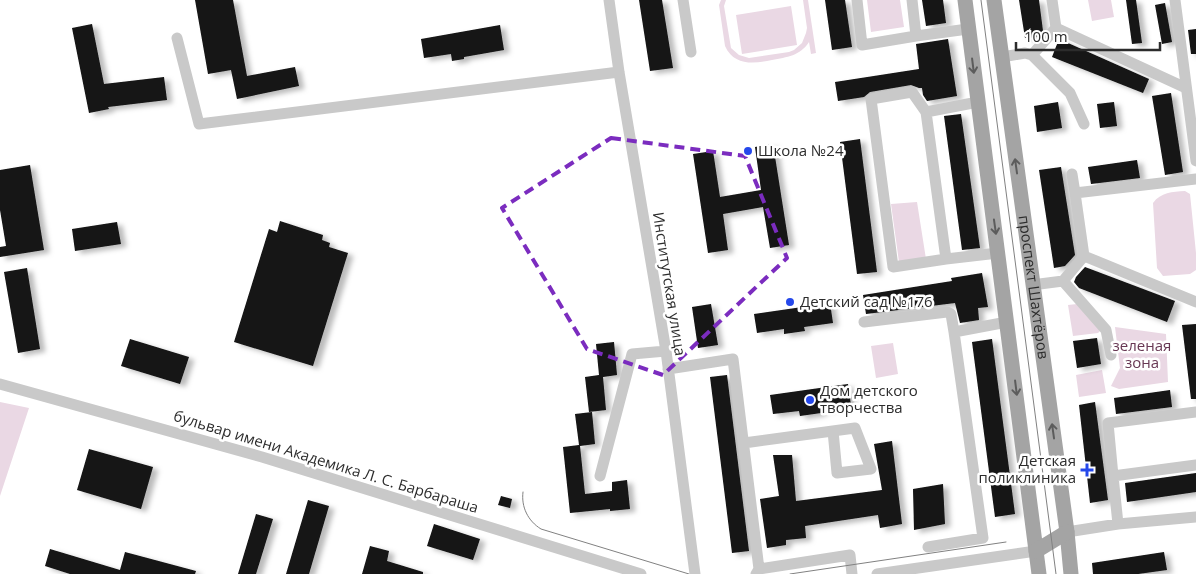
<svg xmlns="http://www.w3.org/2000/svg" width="1196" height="574" font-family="'Open Sans',sans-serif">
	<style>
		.green { fill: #ead8e4 }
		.building { fill: #131313; filter: url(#shadow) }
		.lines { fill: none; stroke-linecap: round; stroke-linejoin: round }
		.minor { stroke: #c9c9c9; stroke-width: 11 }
		.major { stroke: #a4a4a4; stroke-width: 15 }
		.tram { stroke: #818181; stroke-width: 1 }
		.oneway { stroke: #5c5c5c }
		.marked { fill: none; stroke: #7b2cbf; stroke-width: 4; stroke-dasharray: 10 6; stroke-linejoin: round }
		.poi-dot { fill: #2548eb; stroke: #fff; stroke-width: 2 }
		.labels { text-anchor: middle; stroke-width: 5; stroke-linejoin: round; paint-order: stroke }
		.poi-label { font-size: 15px; fill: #2c2c2c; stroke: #fff; text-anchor: start }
		.street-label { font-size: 15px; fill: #2c2c2c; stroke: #fff }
		.park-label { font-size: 15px; fill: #683854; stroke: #fff }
	</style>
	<defs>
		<filter id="shadow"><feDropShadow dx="5.5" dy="3" stdDeviation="2.5" flood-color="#0004"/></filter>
	</defs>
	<rect width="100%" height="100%" fill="#fff"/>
	<path class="green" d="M721,0H726L724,6L731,48L739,55L749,58L789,52L794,50L802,43L806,33L807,28L803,0H808L816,53L811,54L809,42C800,56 787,57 772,60C754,64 734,66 725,46L719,5Z
		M867,0H900L904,27L871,32Z
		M1088,0H1111L1114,17L1092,21Z
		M791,6L797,45L742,54L736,15Z
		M1185,191L1190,194L1196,253V270L1190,274L1163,276L1157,268L1153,203C1161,192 1172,192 1185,191Z
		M917,202L926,259L899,262L891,204Z
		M1077,304L1101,330L1098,333L1073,336L1068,305Z
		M1115,327L1166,334L1168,382L1119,389L1111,386L1120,368Z
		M893,343L898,374L876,378L871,346Z
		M1102,370L1106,393L1079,397L1076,375Z
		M0,402L29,408L0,496Z"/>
	<path class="building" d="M195,0H233L247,76L295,67L299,86L237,99L231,70L208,74Z
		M639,0H662L673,68L650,71Z
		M825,0H845L852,47L832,50Z
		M922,0H943L946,23L926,26Z
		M1019,0H1039L1043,31L1038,37L1025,38Z
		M1126,0H1136L1142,43L1132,44Z
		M1165,3L1172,42L1162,44L1155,5Z
		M92,24L104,84L164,77L167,100L108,107L109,109L89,113L72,28Z
		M500,25L504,50L464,57V59L452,61L451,54L424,58L421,39Z
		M1196,29V54H1191L1188,30Z
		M948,39L957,96L927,101L923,95L922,88H919L911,85L870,92L864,97L838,101L835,82L919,69L916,44Z
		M1059,39L1149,79L1143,93L1052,57Z
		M1171,93L1183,172L1165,175L1152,96Z
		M1058,102L1062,128L1037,132L1034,106Z
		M1114,102L1117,126L1100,128L1097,104Z
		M961,114L980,248L962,250L944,116Z
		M860,139L877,272L857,274L840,142Z
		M773,144L789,245L770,248L763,207L723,214L728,250L708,253L693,154L713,151L720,197L761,190L755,147Z
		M1137,160L1140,178L1091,184L1088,167Z
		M30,165L44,250L0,257V247L6,246L0,210V170Z
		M1061,167L1075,255L1065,266L1054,268L1039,170Z
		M280,221L323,235L322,240L330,243L329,247L348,253L313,366L234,342L269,229L277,232Z
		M117,222L121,244L75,251L72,229Z
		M1085,267L1175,301L1167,322L1079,288L1074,282L1076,277Z
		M27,268L40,349L18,353L4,272Z
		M982,273L988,307L978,308L979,320L960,323L955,303L866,314L863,295L952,281L951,278Z
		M830,303L833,323L804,327L805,331L784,334V329L757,333L754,314Z
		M711,304L718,345L698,348L692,307Z
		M1196,324V399H1191L1182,325Z
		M1097,338L1101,364L1077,368L1073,341Z
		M130,339L189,357L180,384L121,366Z
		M992,339L1015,514L995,517L972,342Z
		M614,342L617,375L603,377L606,410L589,412L585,377L599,375L596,344Z
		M727,375L749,551L732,553L710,377Z
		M848,384L851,405L821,410V413L800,416L799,411L773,414L770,395Z
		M1170,390L1172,407L1116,414L1114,398Z
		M1095,402L1108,500L1090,503L1079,405Z
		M592,412L595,444L580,446L585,494L612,491V482L627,480L630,509L610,511V509L570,513L563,447L579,445L575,414Z
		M892,441L902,524L880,528L878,515L805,526L806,538L786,540V545L767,548L760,499L779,496L773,455H792L796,501L882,490L874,444Z
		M89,449L153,467L141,509L77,490Z
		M1196,473V492L1127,502L1125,483Z
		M943,484L945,524L914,530L913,489Z
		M501,496L512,499L510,508L498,505Z
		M308,500L329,506L309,574H286Z
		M256,514L273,519L256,574H238Z
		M434,524L480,539L473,560L427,546Z
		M370,546L389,551L387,561L423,572V574H362Z
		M50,549L120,570L125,552L196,571L195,574H70L45,566Z
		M1164,552L1167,570L1138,574H1093L1092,563Z"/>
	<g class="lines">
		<path class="minor" d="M609,0L619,72L666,351L695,574
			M683,0L691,52
			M857,0L862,45L916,36
			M912,0L916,36L968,29
			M1052,0L1056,28
			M1175,0L1196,161
			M177,38L199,124L619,72
			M1032,55L1056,28L1186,88
			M1002,57L1025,53L1032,55L1070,93L1084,124
			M926,112L912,92L871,99L893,267L946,259L926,112L978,102
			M1072,174L1075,193
			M1084,256L1075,193L1196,179
			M946,259L998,253
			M1063,281L1084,256L1196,302
			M1032,285L1063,281L1106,330L1111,355
			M864,322L947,312L951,314L954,332L1007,322
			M668,369L733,359L759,569L756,574
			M0,384L262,457L641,574
			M744,443L855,428L871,469L837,473L833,431
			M600,476L632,354L666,351
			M1113,476L1108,423L1196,412
			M1118,524L1113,476L1196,465
			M1067,532L1118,524L1196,517
			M928,547L983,538L954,332
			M759,569L850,555L852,574
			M877,574L1036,551"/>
		<g class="major">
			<path d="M965,0L1039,574"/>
			<path id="s1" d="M994,0L1067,532L1071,574"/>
			<path d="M1036,551L1067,532"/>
		</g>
		<path class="tram" d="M981,0L1056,574
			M523,492C521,507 528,521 541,529L689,574
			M790,574L1006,542"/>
	</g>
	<defs><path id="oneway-shaft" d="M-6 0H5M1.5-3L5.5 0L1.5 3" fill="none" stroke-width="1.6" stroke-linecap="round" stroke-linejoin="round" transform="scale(1.25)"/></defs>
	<g class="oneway">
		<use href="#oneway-shaft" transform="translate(973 66) rotate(83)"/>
		<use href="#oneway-shaft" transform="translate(1016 166) rotate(-98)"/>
		<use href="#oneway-shaft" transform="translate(995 227) rotate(82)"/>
		<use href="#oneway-shaft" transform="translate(1016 388) rotate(83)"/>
		<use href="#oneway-shaft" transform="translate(1053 431) rotate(-98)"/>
	</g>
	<path class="marked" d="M611,138L745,156L787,258L663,375L587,349L502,208Z"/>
	<g class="poi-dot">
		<circle cx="748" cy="151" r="5"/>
		<circle cx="790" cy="302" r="5"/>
		<circle cx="810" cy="400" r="5"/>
		<path d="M1084.5 462.5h5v5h5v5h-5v5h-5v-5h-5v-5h5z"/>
	</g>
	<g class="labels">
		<g class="poi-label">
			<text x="758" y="156">Школа №24</text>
			<text x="800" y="307">Детский сад №176</text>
			<text x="820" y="396">Дом детского<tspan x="820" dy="17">творчества</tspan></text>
			<text x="1076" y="466" text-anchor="end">Детская<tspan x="1076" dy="17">поликлиника</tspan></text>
		</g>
		<g class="street-label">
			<text transform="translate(669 284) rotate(81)" y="5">Институтская улица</text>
			<text dy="5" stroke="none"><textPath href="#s1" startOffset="290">проспект Шахтёров</textPath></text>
			<text transform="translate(326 462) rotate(17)" y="5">бульвар имени Академика Л. С. Барбараша</text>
		</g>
		<g class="park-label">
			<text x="1142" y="351">зеленая<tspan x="1142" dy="17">зона</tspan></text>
		</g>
	</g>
	<path d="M1016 42v8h144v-8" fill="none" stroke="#2c2c2c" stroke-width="2.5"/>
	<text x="1024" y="42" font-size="15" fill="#2c2c2c" stroke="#ffffff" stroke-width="4" paint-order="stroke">100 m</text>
</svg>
